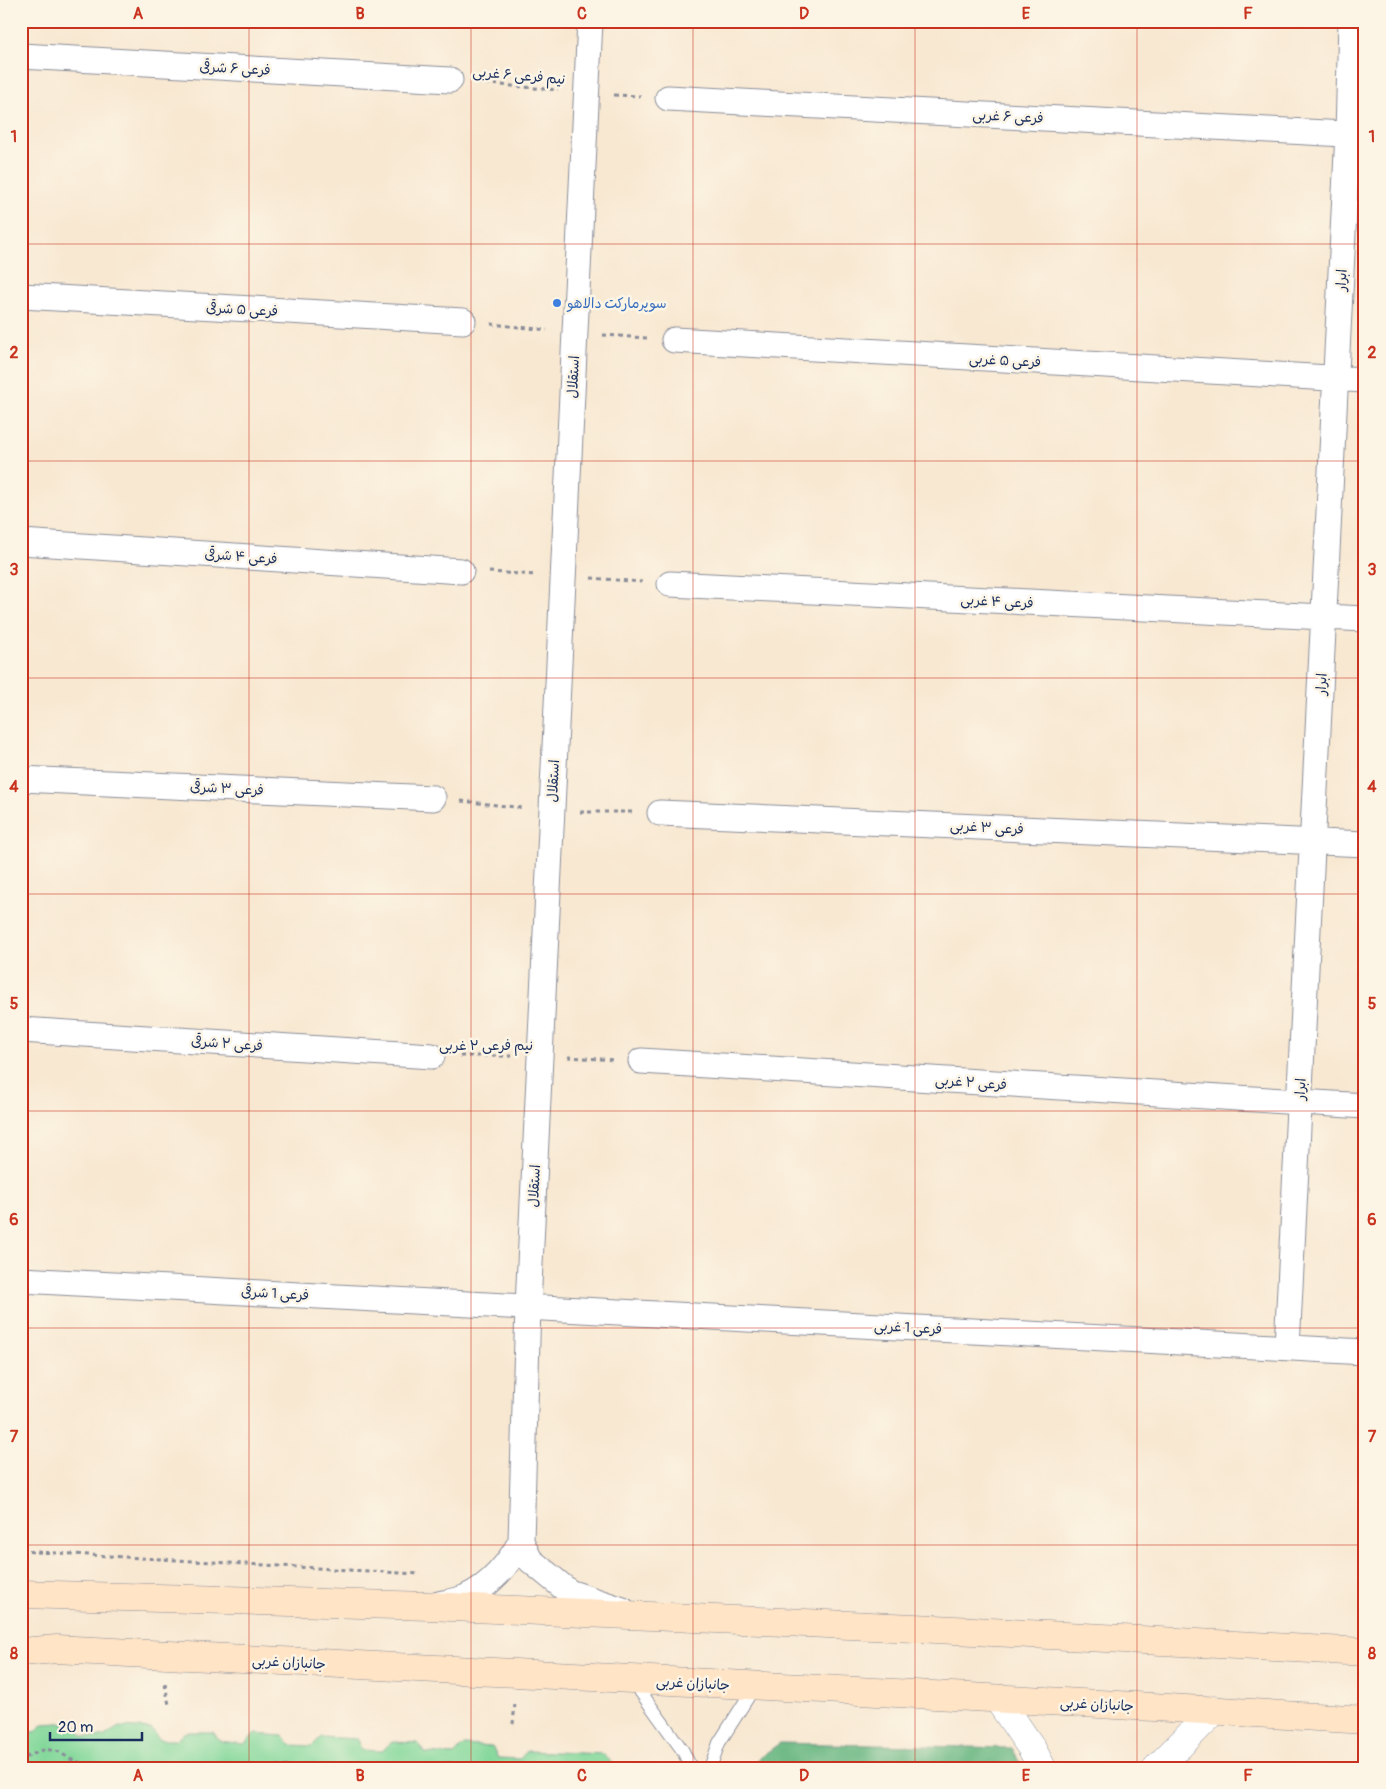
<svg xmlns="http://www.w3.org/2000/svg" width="1386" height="1789" font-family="Pangolin,'Playpen Sans Arabic',sans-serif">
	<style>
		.green { fill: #84d89b; stroke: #50847c }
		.forest { fill: #6bb883; stroke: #437470 }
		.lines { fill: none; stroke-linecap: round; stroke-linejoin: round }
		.service-casing { stroke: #8a8c98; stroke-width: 14 }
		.minor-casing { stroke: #8a8c98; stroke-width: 27 }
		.tertiary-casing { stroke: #8a8c98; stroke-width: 29 }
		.secondary-casing { stroke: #8a8c98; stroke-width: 29 }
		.path { stroke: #8a8c98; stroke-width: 3; stroke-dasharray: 4 4; stroke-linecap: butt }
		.service { stroke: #fff; stroke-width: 12 }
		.minor { stroke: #fff; stroke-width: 25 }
		.tertiary { stroke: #fff; stroke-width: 28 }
		.secondary { stroke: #ffe4c6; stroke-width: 28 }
		.grid { fill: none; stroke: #c8321e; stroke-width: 1; stroke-opacity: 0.55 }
		.shop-dot { fill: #3f7fe0; stroke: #fcf5e5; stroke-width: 2 }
		.labels { text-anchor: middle; stroke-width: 5; stroke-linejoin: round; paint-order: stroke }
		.street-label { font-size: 14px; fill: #1b2f5e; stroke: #fcf5e5 }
		.shop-label { font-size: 14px; fill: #366cbe; stroke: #fcf5e5; text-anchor: start }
		.neatline { fill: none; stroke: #c8321e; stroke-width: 2 }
		.grid-label { font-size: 16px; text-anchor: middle; font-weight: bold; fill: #c8321e }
	</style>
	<rect width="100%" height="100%" fill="#fcf5e5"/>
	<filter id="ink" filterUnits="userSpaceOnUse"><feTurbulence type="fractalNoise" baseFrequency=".02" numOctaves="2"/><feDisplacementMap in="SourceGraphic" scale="10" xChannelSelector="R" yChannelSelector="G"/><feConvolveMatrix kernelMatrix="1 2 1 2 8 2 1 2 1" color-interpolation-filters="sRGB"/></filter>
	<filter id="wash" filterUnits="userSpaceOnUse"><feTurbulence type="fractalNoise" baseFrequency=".0096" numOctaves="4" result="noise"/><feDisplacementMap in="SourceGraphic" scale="20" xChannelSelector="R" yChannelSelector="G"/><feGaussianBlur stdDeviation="1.12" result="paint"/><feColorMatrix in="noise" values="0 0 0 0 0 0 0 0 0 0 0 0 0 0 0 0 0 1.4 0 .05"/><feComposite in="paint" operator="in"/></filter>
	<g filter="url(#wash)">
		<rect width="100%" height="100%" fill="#f8e8d2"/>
		<path class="green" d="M73,1722L83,1736L103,1737L119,1727L152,1729L159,1740H176L185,1732H213L220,1741L244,1744L255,1734L283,1736L291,1745L312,1746L321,1737L357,1739L361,1750L382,1751L392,1742L418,1743L425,1753L454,1755L464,1745L492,1747L498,1758L520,1759L527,1751L604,1754L616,1768H21V1732H35L43,1724Z"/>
		<path class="forest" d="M780,1743L1012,1748L1023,1768H754L759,1758Z
			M1175,1762L1228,1768H1172Z"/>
	</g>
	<g filter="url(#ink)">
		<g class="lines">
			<g class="service-casing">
				<path id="service" d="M632,1680L683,1751L691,1768
					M710,1768L719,1743L755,1686"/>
			</g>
			<g class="minor-casing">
				<path id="minor" d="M21,56L450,80
					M668,98L1364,135
					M21,296L463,321
					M674,340L1365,380
					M21,542L461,571
					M670,584L1365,619
					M21,779L433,798
					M660,813L1365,844
					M21,1030L432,1056
					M641,1061L1365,1106
					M21,1280L1365,1352
					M1287,1347L1348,133L1351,21
					M521,1541L530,1560L569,1592L623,1610
					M439,1604C448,1602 458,1601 466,1597C490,1586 509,1564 521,1541L528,1306L590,21"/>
			</g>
			<g class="tertiary-casing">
				<path id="tertiary" d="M998,1699L1031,1747L1042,1768
					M1157,1768L1215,1710"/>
			</g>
			<g class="secondary-casing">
				<path id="secondary" d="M21,1594L429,1606L936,1629L1365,1652
					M21,1652L57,1649C493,1673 929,1692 1365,1720"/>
			</g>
			<path class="path" d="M478,83L558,90
				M614,95L641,96
				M491,324L547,330
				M603,335L647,338
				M489,572L535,575
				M591,578L642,582
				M461,801L524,808
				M580,812H632
				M460,1056H512
				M568,1057L614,1060
				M21,1551L419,1574
				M165,1684L169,1705
				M513,1724L515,1703
				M21,1764L28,1756L46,1749L59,1752L72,1760L96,1768
				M252,1768L281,1766L306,1768
				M422,1768L429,1766L442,1768"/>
			<use href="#service" class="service"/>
			<use href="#minor" class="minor"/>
			<use href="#tertiary" class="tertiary"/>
			<use href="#secondary" class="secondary"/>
		</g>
	</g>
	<path class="grid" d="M249,21V1768M471,21V1768M693,21V1768M915,21V1768M1137,21V1768M21,244H1365M21,461H1365M21,678H1365M21,894H1365M21,1111H1365M21,1328H1365M21,1545H1365"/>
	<circle class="shop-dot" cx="557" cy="303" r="5"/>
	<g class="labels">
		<g class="street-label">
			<text transform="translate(235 68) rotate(3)" y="5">فرعی ۶ شرقی</text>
			<text transform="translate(519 75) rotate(5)" y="5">نیم فرعی ۶ غربی</text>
			<text transform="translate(1008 116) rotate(3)" y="5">فرعی ۶ غربی</text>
			<text transform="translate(1341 280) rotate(-87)" y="5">ابرار</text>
			<text transform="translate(242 309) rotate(3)" y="5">فرعی ۵ شرقی</text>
			<text transform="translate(1005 360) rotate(3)" y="5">فرعی ۵ غربی</text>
			<text transform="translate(573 377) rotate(-87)" y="5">استقلال</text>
			<text transform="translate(241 556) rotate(4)" y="5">فرعی ۴ شرقی</text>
			<text transform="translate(997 601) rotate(3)" y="5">فرعی ۴ غربی</text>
			<text transform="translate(1321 684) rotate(-87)" y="5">ابرار</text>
			<text transform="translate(553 781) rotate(-87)" y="5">استقلال</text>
			<text transform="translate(227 788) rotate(3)" y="5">فرعی ۳ شرقی</text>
			<text transform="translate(987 827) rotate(3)" y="5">فرعی ۳ غربی</text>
			<text transform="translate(227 1043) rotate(4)" y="5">فرعی ۲ شرقی</text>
			<text x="486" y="1050">نیم فرعی ۲ غربی</text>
			<text transform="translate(971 1082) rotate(4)" y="5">فرعی ۲ غربی</text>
			<text transform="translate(1300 1089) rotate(-87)" y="5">ابرار</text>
			<text transform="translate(534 1186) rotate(-87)" y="5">استقلال</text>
			<text transform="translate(275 1293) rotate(3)" y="5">فرعی 1 شرقی</text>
			<text transform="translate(908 1327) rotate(3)" y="5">فرعی 1 غربی</text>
			<text transform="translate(289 1662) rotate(3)" y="5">جانبازان غربی</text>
			<text transform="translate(693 1683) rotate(3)" y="5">جانبازان غربی</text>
			<text transform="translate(1097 1704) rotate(3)" y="5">جانبازان غربی</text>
		</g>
		<g class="shop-label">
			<text x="567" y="308">سوپرمارکت دالاهو</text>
		</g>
	</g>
	<rect width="1386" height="1789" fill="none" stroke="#fcf5e5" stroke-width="55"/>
	<path d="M50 1732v8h92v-8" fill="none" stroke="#1b2f5e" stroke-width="2.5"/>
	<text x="58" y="1732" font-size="15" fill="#1b2f5e" stroke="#fcf5e5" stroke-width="4" paint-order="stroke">20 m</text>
	<rect x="28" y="28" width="1330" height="1734" class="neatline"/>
	<g class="grid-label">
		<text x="138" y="19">A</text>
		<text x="360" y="19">B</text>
		<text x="582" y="19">C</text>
		<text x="804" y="19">D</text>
		<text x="1026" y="19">E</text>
		<text x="1248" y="19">F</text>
		<text x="14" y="142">1</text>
		<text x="1372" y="142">1</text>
		<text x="14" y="358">2</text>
		<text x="1372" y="358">2</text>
		<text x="14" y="575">3</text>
		<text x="1372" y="575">3</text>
		<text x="14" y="792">4</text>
		<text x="1372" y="792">4</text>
		<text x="14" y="1009">5</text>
		<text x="1372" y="1009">5</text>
		<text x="14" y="1225">6</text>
		<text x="1372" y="1225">6</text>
		<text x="14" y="1442">7</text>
		<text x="1372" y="1442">7</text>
		<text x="14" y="1659">8</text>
		<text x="1372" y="1659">8</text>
		<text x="138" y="1781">A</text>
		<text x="360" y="1781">B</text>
		<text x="582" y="1781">C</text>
		<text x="804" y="1781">D</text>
		<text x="1026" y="1781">E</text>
		<text x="1248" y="1781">F</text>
	</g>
</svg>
